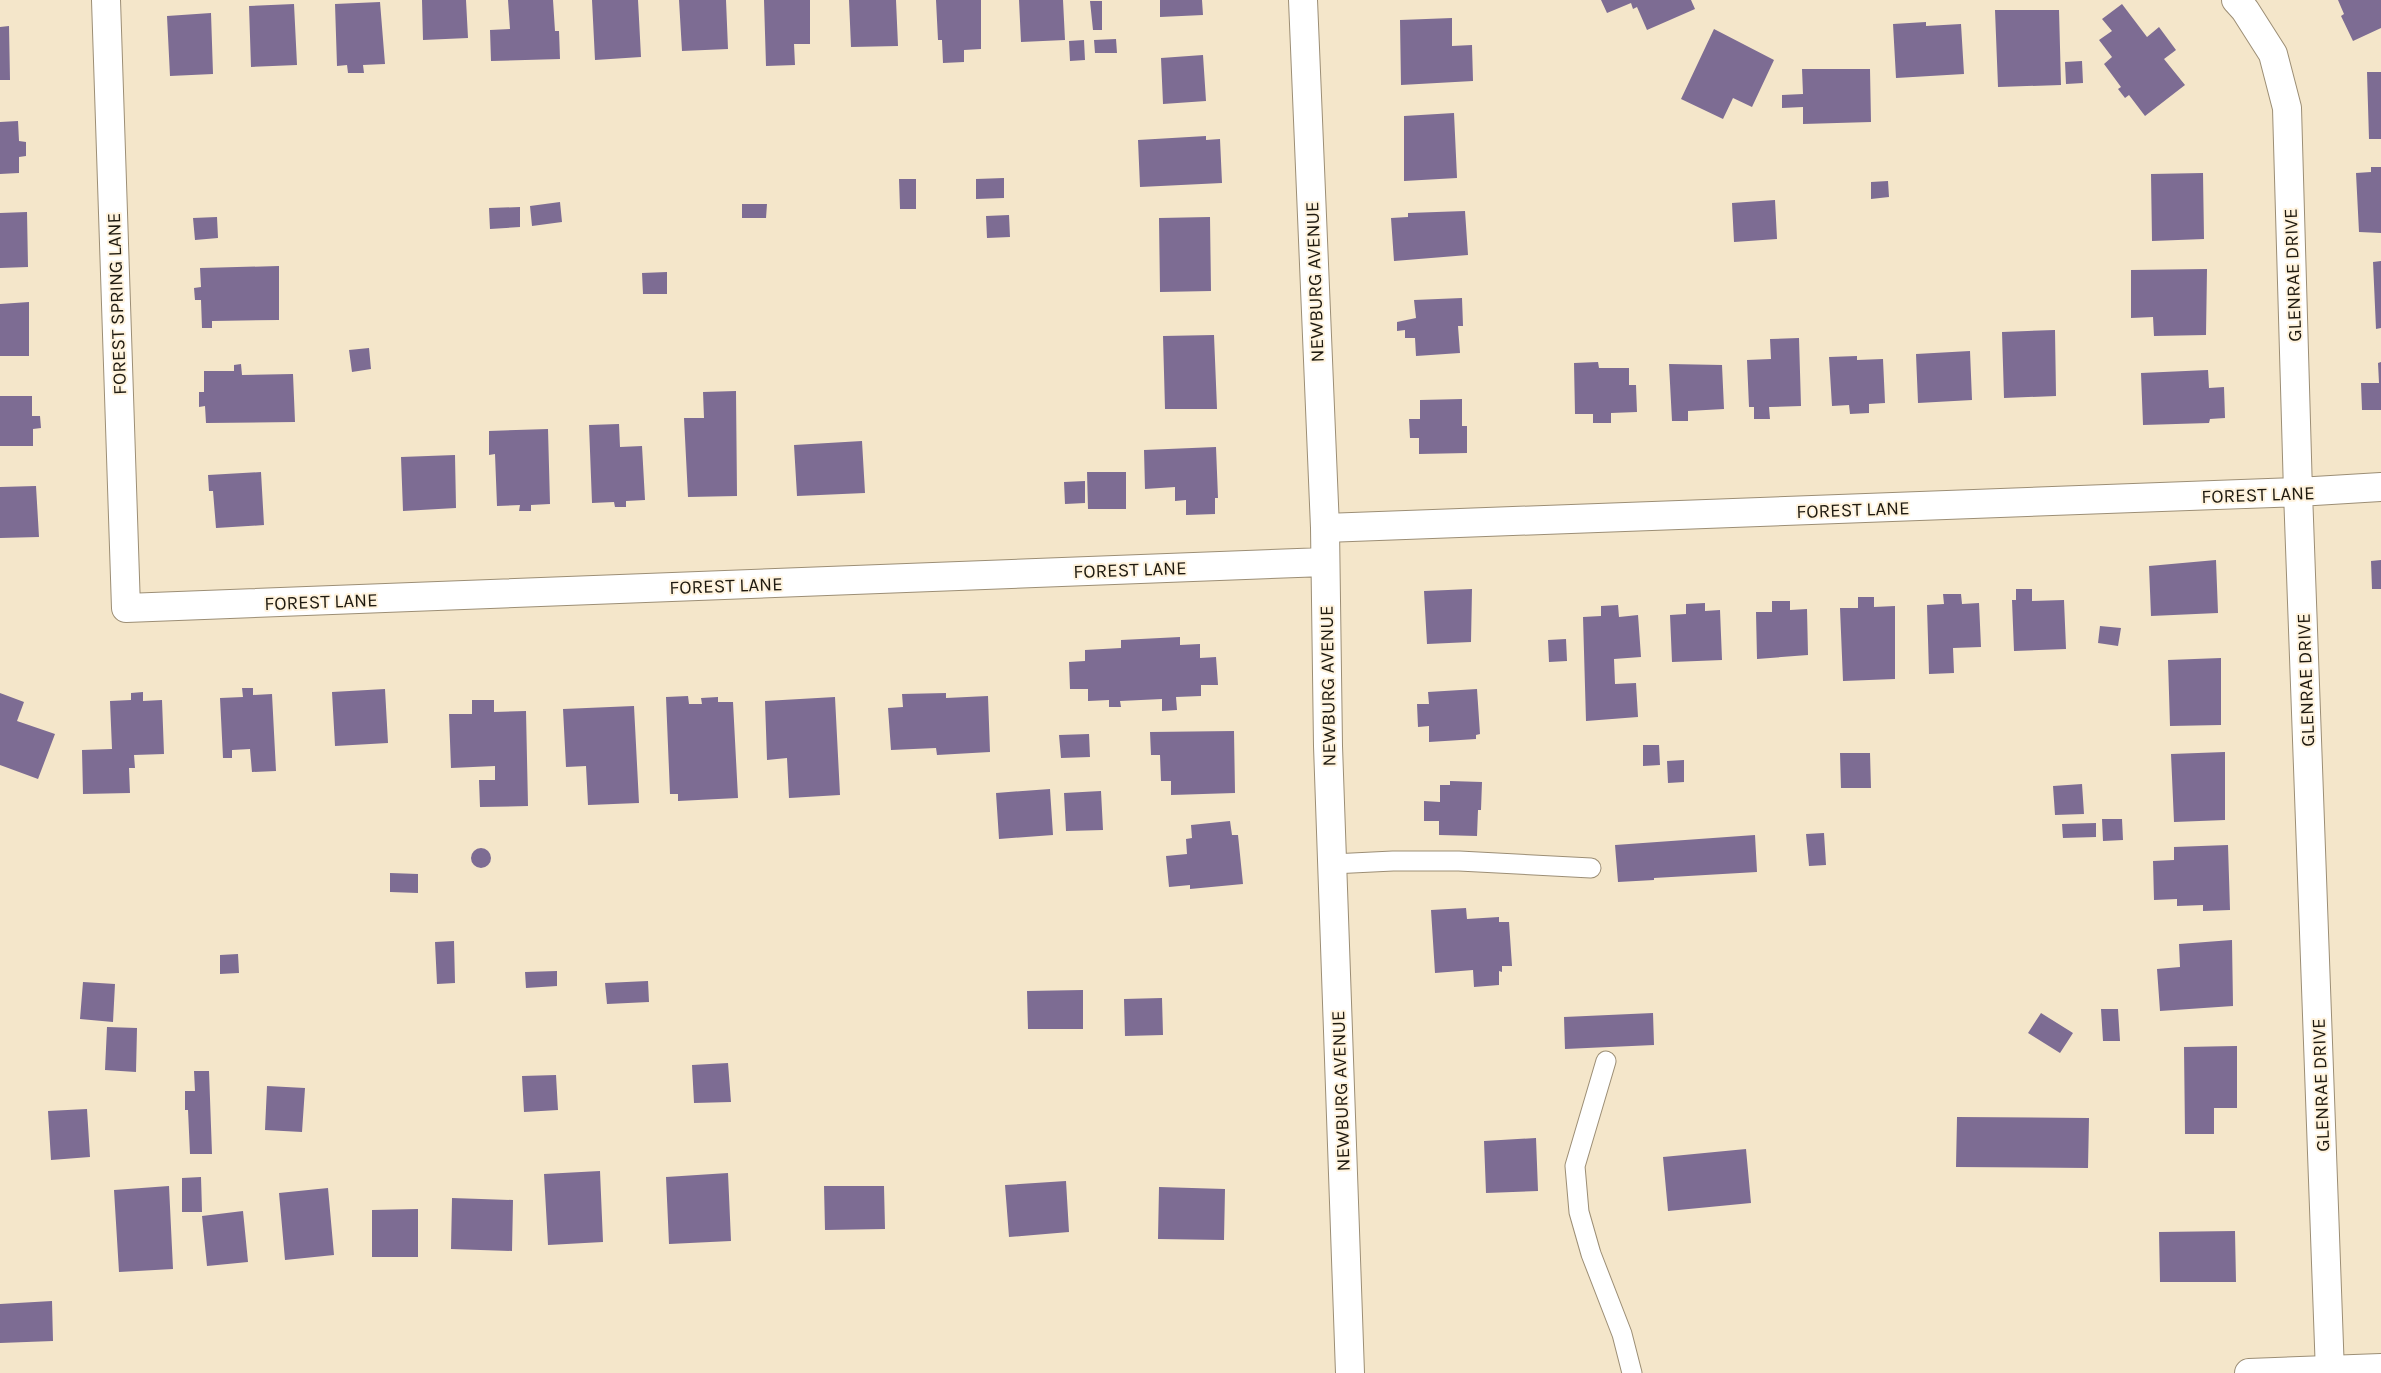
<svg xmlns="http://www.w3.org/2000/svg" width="2381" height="1373" font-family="Karla,sans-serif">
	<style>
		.building { fill: #7d6c93 }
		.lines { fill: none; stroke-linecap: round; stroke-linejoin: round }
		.service-casing { stroke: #9c8e75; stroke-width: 21 }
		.minor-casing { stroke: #9c8e75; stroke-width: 30 }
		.primary-casing { stroke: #9c8e75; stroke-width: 30 }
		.service { stroke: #fff; stroke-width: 19 }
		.minor { stroke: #fff; stroke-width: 28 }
		.primary { stroke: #fff; stroke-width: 28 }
		.labels { text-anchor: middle; stroke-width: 4; stroke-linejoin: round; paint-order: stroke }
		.street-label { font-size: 19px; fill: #1f1a10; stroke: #fff3dd }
	</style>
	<rect width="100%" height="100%" fill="#f4e6ca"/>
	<path class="building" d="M422,0H466L468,38L423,40Z
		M508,0H553L555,31H559L560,59L491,61L490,30L510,29Z
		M592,0H638L641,57L595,60Z
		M679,0H726L728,49L682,51Z
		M764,0H810V44H794L795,65L766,66Z
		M849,0H896L898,46L851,47Z
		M936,0H981V49L964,50V62L943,63L942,40H938Z
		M1019,0H1063L1065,40L1021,42Z
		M1160,0H1202L1203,15L1160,17Z
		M1601,0H1691L1695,9L1647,30L1637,7L1633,9L1631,3L1607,13Z
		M2338,0H2381V28L2353,41L2341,16L2344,14Z
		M1090,1H1102V30H1093Z
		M380,2L385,64L363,65L364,73H348L347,65L337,66L335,4Z
		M294,4L297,65L251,67L249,6Z
		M2122,4L2147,37L2159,27L2176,50L2164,59L2185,85L2145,116L2129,95L2125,98L2118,89L2121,87L2104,64L2112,57L2099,40L2112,31L2102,19Z
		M1995,10H2059L2061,85L1998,87Z
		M211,13L213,74L170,76L167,16Z
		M1452,18V46L1472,45L1473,81L1401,85L1400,20Z
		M1926,22V26L1961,24L1964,74L1896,78L1893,24Z
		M9,26L10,80H0V27Z
		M1714,29L1774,60L1752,107L1733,98L1723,119L1681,99Z
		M1116,39L1117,53H1095L1094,40Z
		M1084,40L1085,60L1070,61L1069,41Z
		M1203,55L1206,101L1163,104L1161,58Z
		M2082,61L2083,83L2066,84L2065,62Z
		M1802,69H1870L1871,122L1803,124V107L1782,108V95L1803,94Z
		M2367,72H2381V139H2369Z
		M1454,113L1457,178L1404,181V116Z
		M18,121L19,141L26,142V156L19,157V173L0,174V122Z
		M1206,136V140L1220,139L1222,183L1140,187L1138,140Z
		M2371,167H2381V233L2359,232L2356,173L2371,172Z
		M2203,173L2204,239L2152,241L2151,174Z
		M1004,178V198L976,199V179Z
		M899,179H916V209H900Z
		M1888,181L1889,197L1871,199V182Z
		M1775,200L1777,239L1734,242L1732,203Z
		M560,202L562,222L532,226L530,206Z
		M742,204H767L766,218H742Z
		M520,207V227L490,229L489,208Z
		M1465,211L1468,255L1394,261L1391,218L1408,217V213Z
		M27,212L28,267L0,268V213Z
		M1009,215L1010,237L987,238L986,216Z
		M217,217L218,238L195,240L193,218Z
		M1210,217L1211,291L1160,292L1159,218Z
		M2381,261V328L2376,329L2373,262Z
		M279,266V320L212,321V328H202L201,300H195L194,288L201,287L200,268Z
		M2207,269L2206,335L2154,336L2153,317L2131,318V270Z
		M667,272V294H643L642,273Z
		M1462,298L1463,326H1458L1460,353L1416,356L1415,338H1405V330L1397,331V322L1416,318L1414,300Z
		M29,302V356H0V304Z
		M2055,330L2056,396L2004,398L2002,332Z
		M1214,335L1217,409H1165L1163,336Z
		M1799,338L1801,406L1769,407L1770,419H1754V407H1749L1747,360L1771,359L1770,339Z
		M369,348L371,369L352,372L349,350Z
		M1970,351L1972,400L1918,403L1916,354Z
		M1857,356V360L1883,359L1885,403L1869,404V413L1850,414L1849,405L1832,406L1829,357Z
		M1598,362L1599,368H1629V385H1636L1637,412L1611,413V423H1593V414H1575L1574,363Z
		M2381,362V410H2362L2361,383H2379L2378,363Z
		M241,364L242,375L293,374L295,422L206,423L205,406L199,407V392H204V371H234V365Z
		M1669,364L1722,365L1724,409L1688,411V421H1672Z
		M2208,370L2209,388L2224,387L2225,418L2210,419L2209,423L2143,425L2141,373Z
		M736,391L737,496L688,497L684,418H704L703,392Z
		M0,396H32V416H40L41,428L33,429V446H0Z
		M1462,399V426H1467V453L1419,454V438H1410L1409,419H1420V400Z
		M619,424L620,447L642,446L645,500L626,501V507H615L614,502L592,503L589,425Z
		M548,429L550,504L531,505V511H519L520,505L497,506L495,454L489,455V431Z
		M862,441L865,493L797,496L794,445Z
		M1216,447L1218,498H1215V514L1186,515V500L1175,501V487L1145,489L1144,450Z
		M455,455L456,508L403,511L401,457Z
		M261,472L264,525L216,528L213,491H209L208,475Z
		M1087,472H1126V509H1088Z
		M1085,481V503L1065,504L1064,482Z
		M36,486L39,537L0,538V487Z
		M2216,560L2218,613L2151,616L2149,566Z
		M2381,560V589H2372L2371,561Z
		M1472,589L1471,642L1427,644L1424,591Z
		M2016,589H2032V601L2064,600L2066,649L2014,651L2012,600H2016Z
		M1943,594H1961L1962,604L1979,603L1981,647L1953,648L1954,673L1929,674L1927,605L1944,604Z
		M1858,597H1874V607L1895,606V679L1843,681L1840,608H1858Z
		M1772,601H1790V610L1807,609L1808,655L1757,659L1756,612H1772Z
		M1705,603V611L1720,610L1722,660L1672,662L1670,615L1686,614V604Z
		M1618,605L1619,617L1638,615L1641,657L1614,659L1615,684L1636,683L1638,717L1586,721L1583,617L1601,616V606Z
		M2100,626L2121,628L2118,646L2098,643Z
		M1180,637V645L1200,644V658L1216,657L1218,685H1201V696L1176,697L1177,710L1162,711V699L1120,701L1121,707H1109V700L1088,701V689H1070L1069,662L1085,661V650L1121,648V640Z
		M1566,639L1567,661L1549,662L1548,640Z
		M2221,658V725L2170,726L2168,660Z
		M242,688H253V695L272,694L276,771L252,772L250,749L232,750V758H223L220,698L243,697Z
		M385,689L388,743L335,746L332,692Z
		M1477,689L1480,734L1476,735V739L1429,742V726L1418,727L1417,704H1429L1428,692Z
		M143,692V701L162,700L164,754L134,755L135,768H129L130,793L83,794L82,750L112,749L110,701L131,700V693Z
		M0,693L24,702L17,721L55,734L38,779L0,765Z
		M946,693V698L988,696L990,752L937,755L936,748L891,750L888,708L903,707L902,694Z
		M688,696L689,704H702L701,698L718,697V702H733L738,798L678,801V794H670L666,697Z
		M835,697L840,795L789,798L787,758L767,760L765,701Z
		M472,700H494V712L526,711L528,806L480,807L479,780H495V766L451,768L449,714H472Z
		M634,706L639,803L588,805L586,766L566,767L563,709Z
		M1234,731L1235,793L1171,795V781H1161L1160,755H1151L1150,732Z
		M1089,734L1090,757L1061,758L1059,735Z
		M1643,745H1659L1660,765L1643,766Z
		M2225,752V820L2174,822L2171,754Z
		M1840,753H1870L1871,788H1841Z
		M1684,760V782L1668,783L1667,761Z
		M1450,781L1482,782L1481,810H1478L1477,836L1439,835V821H1424V801L1440,802V785H1450Z
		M2082,784L2084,814L2055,815L2053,786Z
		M1050,789L1053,835L999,839L996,793Z
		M1101,791L1103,830L1066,831L1064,793Z
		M2102,819H2122L2123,840L2103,841Z
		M1230,821L1232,835H1238L1243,884L1190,889V885L1169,887L1166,856L1187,854L1186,839L1192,838L1191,825Z
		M2096,823V837L2063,838L2062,824Z
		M1824,833L1826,865L1809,866L1806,834Z
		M1755,835L1757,872L1654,878V880L1618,882L1615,845Z
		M2228,845L2230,910L2203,911V905L2177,906V899L2154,900L2153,861L2174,860V847Z
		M471 858a10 10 0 1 1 20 0a10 10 0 1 1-20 0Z
		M390,873L418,874V893L390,892Z
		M1466,908L1467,919L1499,917V922H1509L1512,966H1502V972L1499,971V985L1474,987L1473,970L1435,973L1431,910Z
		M2232,940L2233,1006L2160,1011L2157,969L2180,967L2179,944Z
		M454,941L455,983L437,984L435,942Z
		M238,954L239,973L220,974V955Z
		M557,971V986L526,988L525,972Z
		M648,981L649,1002L607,1004L605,983Z
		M83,982L115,984L113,1022L80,1019Z
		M1083,990V1029H1028L1027,991Z
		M1162,998L1163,1035L1125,1036L1124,999Z
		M2101,1009H2118L2120,1041H2103Z
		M1653,1013L1654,1045L1565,1049L1564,1017Z
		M2041,1013L2073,1033L2060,1053L2028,1033Z
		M107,1027L137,1028L136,1072L105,1070Z
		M2237,1046V1108H2214V1134H2185L2184,1047Z
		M728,1063L731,1102L694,1103L692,1065Z
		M194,1071H209L212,1154H190L188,1110H185V1091H195Z
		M556,1075L558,1110L524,1112L522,1076Z
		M267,1086L305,1088L302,1132L265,1130Z
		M87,1109L90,1157L51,1160L48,1111Z
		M1957,1117L2089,1118L2088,1168L1956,1167Z
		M1536,1138L1538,1191L1486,1193L1484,1141Z
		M1746,1149L1751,1203L1668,1211L1663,1157Z
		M600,1171L603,1242L548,1245L544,1174Z
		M728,1173L731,1241L669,1244L666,1177Z
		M201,1177L202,1212H182V1178Z
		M1066,1181L1069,1232L1009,1237L1005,1185Z
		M169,1186L173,1269L119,1272L114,1190Z
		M824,1186H884L885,1229L825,1230Z
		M1159,1187L1225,1189L1224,1240L1158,1239Z
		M328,1188L334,1255L285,1260L279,1193Z
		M452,1198L513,1200L512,1251L451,1249Z
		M418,1209V1257H372V1210Z
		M243,1211L248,1262L207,1266L202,1216Z
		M2235,1231L2236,1282H2160L2159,1232Z
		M52,1301L53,1341L0,1343V1304Z"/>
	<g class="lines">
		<g class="service-casing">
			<path id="service" d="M1332,864L1393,861H1459L1591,868
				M1606,1061L1575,1166L1579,1212L1591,1254L1622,1334L1632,1373"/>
		</g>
		<g class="minor-casing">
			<path id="minor" d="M106,0L126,608L1325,562
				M1303,0L1325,528L1328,746L1350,1373
				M2236,0L2245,10L2273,54L2287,108L2298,492L2330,1373
				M1325,528L2298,492L2381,487"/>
		</g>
		<g class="primary-casing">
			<path id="primary" d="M2249,1373L2381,1368"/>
		</g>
		<use href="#service" class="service"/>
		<use href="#minor" class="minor"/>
		<use href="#primary" class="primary"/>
	</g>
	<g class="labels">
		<g class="street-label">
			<text transform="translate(2292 275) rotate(-92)" y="7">GLENRAE DRIVE</text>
			<text transform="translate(1314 282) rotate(-92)" y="7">NEWBURG AVENUE</text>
			<text transform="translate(116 304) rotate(-92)" y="7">FOREST SPRING LANE</text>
			<text transform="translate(2258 494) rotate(-2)" y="7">FOREST LANE</text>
			<text transform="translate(1853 509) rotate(-2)" y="7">FOREST LANE</text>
			<text transform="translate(1130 569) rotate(-2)" y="7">FOREST LANE</text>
			<text transform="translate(726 585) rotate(-2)" y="7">FOREST LANE</text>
			<text transform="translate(321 601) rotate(-2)" y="7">FOREST LANE</text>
			<text transform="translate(2305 680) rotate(-92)" y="7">GLENRAE DRIVE</text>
			<text transform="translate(1327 686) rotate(-91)" y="7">NEWBURG AVENUE</text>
			<text transform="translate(2320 1085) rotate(-92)" y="7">GLENRAE DRIVE</text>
			<text transform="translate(1340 1091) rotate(-92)" y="7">NEWBURG AVENUE</text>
		</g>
	</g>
</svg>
